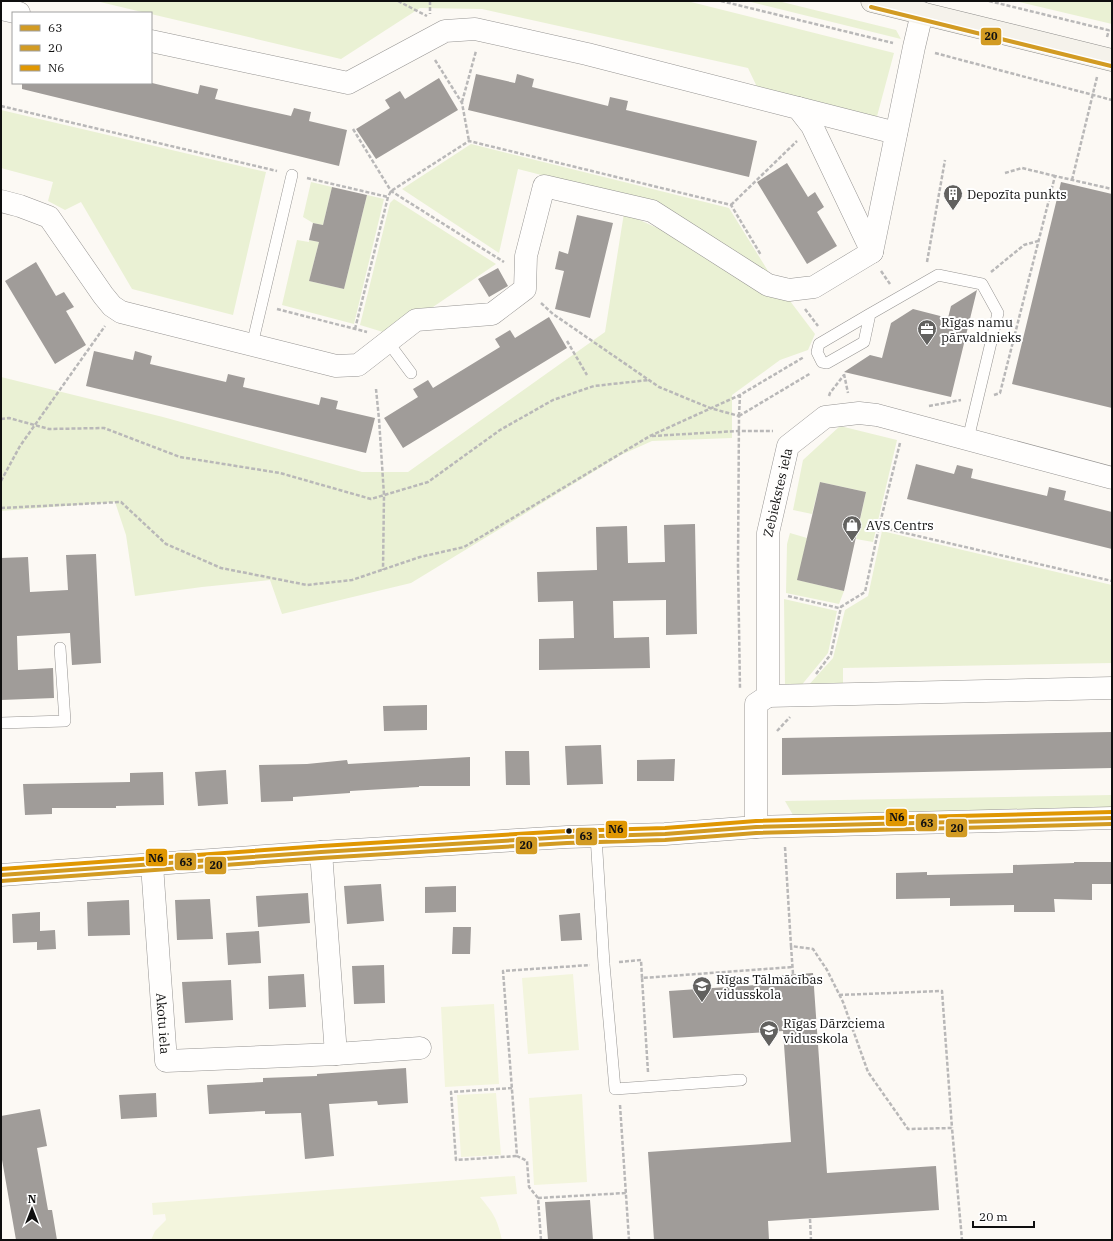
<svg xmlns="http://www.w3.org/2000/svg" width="1113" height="1241" font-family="'IBM Plex Serif',serif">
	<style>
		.green { fill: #eaf1d4 }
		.pitch { fill: #f3f5dd }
		.building { fill: #a09c99 }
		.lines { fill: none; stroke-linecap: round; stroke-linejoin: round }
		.lane-casing { stroke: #969492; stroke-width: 12 }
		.street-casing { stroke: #969492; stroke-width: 23 }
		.secondary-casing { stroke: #8c8b89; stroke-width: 23 }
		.path { stroke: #b9b8b8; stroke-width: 2.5; stroke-dasharray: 4 2; stroke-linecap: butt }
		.lane { stroke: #fffefd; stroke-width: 11 }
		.street { stroke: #fffefd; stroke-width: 22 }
		.secondary { stroke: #f5f2eb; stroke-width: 22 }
		.bus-1-casing { stroke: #fff; stroke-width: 7 }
		.bus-2-casing { stroke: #fff; stroke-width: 7 }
		.bus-3-casing { stroke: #fff; stroke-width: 7 }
		.bus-1 { stroke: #d29b23; stroke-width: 4 }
		.bus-2 { stroke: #d29b23; stroke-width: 4 }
		.bus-3 { stroke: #e09702; stroke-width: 4 }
		.bus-dot { fill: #0f0f0f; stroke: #fff; stroke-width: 1.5 }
		.labels { text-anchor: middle; stroke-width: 4; stroke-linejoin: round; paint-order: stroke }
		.poi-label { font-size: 13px; fill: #0f0f0f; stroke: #fff; text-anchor: start }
		.street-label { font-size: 13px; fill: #0f0f0f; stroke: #fff }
		.line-badge { stroke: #fff; stroke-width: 1.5 }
		.pale-badge-label { font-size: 11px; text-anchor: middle; font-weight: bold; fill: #111 }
	</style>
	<rect width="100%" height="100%" fill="#fcf9f4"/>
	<path class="green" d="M96,1H687L894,53L876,120L758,89L748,68L482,9L420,8L341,59L151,14V13H146Z
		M747,1H778L896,30L901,39Z
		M1015,1H1112V24Z
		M1,110L266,172L233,315L132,289L81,202L65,210L48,201L53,182L1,168Z
		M471,144L729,208L773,279L647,202L518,169L499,253L402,189Z
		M311,182L332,187L323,225L313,223L303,217Z
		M367,195L384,199L354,324L282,305L297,240L309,242V240L319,242L309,281L344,289Z
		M394,199L496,264L433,307L414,310L383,332L360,325L390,203Z
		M624,213L684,240L773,298L787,297L815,334L808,350L780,360L732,395V438L652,441L621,455L411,583L282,614L270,580L202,587L135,596L126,535L115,502L1,511V377L163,417L362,472H408L605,332Z
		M840,426L897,440L873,542L856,539L866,492L820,482L812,514L793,510L803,460Z
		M882,531L1112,585V663L843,668V687L806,688L833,658L845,610L868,596Z
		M790,533L807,538L798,580L844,591L839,604L786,593L787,544Z
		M784,599L837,611L828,653L800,687H785Z
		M1112,795V809L793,815L785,801Z"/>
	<path class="pitch" d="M573,974L579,1050L528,1054L522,978Z
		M494,1004L499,1084L445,1087L441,1007Z
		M496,1093L501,1155L461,1157L457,1095Z
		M582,1094L587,1182L534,1185L529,1098Z
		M515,1176L517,1194L480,1197C494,1214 497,1218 502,1240H151L155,1231L166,1220L165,1214L153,1215L152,1203Z"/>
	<path class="building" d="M476,74L515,83L517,74L534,79L532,87L608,106L610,97L628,101L626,110L757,141L749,177L468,110Z
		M439,78L458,110L376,159L356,129L390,108L385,100L400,91L405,99Z
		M22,83H152L198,94L200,85L218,89L215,99L291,116L294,108L311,112L309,121L347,130L339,166L22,89Z
		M787,163L808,197L815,192L824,207L817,212L837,246L807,264L757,182Z
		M1061,182L1112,194V408L1012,384Z
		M332,187L367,195L344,289L309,281L319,242L309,240L313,223L323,225Z
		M577,215L613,223L590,318L555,309L564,271L555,269L559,251L568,254Z
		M36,262L56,296L64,292L74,307L66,311L86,345L55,364L5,281Z
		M498,268L508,286L489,297L478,279Z
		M977,290L951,397L844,372L870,355L882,358L891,323L913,309L948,318L951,306Z
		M549,317L567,348L403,448L384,418L418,397L413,389L428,380L433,388L500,347L495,339L510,330L515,338Z
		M94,351L133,360L135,351L152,356L150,364L226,382L228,374L245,378L243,387L319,405L321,397L338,401L336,409L375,418L366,453L86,386Z
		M916,464L954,474L957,465L973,469L971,478L1047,496L1049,487L1066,491L1064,500L1112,512V549L907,499Z
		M820,482L866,492L844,591L797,580Z
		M695,524L697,634L666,635V600L613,601L614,638L649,637L650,668L539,670V639L574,638L573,601L538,602L537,572L597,570L596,527L627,526L628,563L665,562L664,525Z
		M96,554L101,663L72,665L70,633L17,636L18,670L53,668L54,698L1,700V558L28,557L30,592L68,590L66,555Z
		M427,705V730L384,731L383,706Z
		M1112,732V768L782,775V738Z
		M601,745L603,784L567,785L565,746Z
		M505,751H529L530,785H506Z
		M470,757V786H419V787L350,791V793L293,797V801L261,802L259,765L307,764L347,760L348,764Z
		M675,759L674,781H637V760Z
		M226,770L228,804L198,806L195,772Z
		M163,772L164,805L116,806V808H52V814L25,815L23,784L130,782V773Z
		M1074,862H1112V884H1092V900L1054,899L1055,912H1014V905L950,906V898L896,899V873L927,872V875L1013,873V865L1074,863Z
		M381,884L384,921L347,924L344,886Z
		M456,886V912L425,913V887Z
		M308,893L310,923L258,927L256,896Z
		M210,899L213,939L177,940L175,900Z
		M129,900L130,935L88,936L87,902Z
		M40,912V931L55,930L56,949L37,950V942L13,943L12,914Z
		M580,913L582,940L561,941L559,915Z
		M453,927H471L470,954H452Z
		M259,931L261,963L228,965L226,933Z
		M384,965L385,1003L354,1004L352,966Z
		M813,973L827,1173L936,1166L939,1210L768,1221L769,1240H654L648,1152L791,1142L783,1031L673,1038L669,991L772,984L771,976Z
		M304,974L306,1007L269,1009L268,976Z
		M231,980L233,1020L185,1023L182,982Z
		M406,1068L408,1103L378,1105L377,1101L329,1104L334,1156L305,1159L301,1113L265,1114V1111L209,1114L207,1085L263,1082V1078L317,1076V1074Z
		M156,1093L157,1117L121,1119L119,1095Z
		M40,1109L47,1146L37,1148L48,1210H52L57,1240H16L1,1154V1116Z
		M590,1200L593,1240H548L545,1202Z"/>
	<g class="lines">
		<g class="lane-casing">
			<path id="lane" d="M870,314L819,344L817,352L822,362L827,363L864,342L870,314L938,275L982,284L998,313L968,439
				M388,342L411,373
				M252,345L292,175
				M1,723L65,721L60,648
				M596,836L604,964L615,1089L741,1080"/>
		</g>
		<g class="street-casing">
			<g id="street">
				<path d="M1,9L19,13"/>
				<path d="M151,41L348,83L445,31L475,29L587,54L798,108L812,126L872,252"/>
				<path d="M798,108L896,133"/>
				<path d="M1,201L20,206L49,217L103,295L112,306L121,312L336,366L358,365L416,320L492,314L525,289L526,256L544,186L652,211L768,285L789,290L814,287L872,252L914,47L922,13"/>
				<path d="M768,696L1112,688"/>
				<path id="s1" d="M756,827V704L768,696V533L788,446L825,417L859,413L877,415L1112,478"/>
				<path d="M321,852L336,1054"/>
				<path id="s2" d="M152,865L166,1061L336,1054L420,1048"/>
				<path d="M1,875L321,852L567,837L665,834L756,827L1112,818"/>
			</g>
		</g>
		<g class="secondary-casing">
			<path id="secondary" d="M872,1L1112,60"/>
		</g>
		<path class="path" d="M398,1L427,16
			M430,1V14
			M721,1L893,43
			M989,1L1112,31
			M1107,37L1109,30
			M935,53L1112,100
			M435,60L462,103L469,141
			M462,102L476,51
			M1,106L277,171
			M353,129L391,191L504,262
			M1005,173L1022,168L1055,176
			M307,178L388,197
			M1072,180L1097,77
			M1051,191L1058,192
			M731,205L797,141
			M927,262L945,160
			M881,271L890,284
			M991,272L1024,245L1038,241
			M541,303L553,314L659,387L710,408L739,416L738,564L740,689
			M277,309L367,332
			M805,309L818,326
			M355,329L388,197L391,191L469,141L731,205L761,255
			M567,341L587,375
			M844,374L848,393
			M376,389L379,419L384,495L383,570
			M994,395L1000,393L1055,176L1112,189
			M829,396L830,393L844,375
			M929,406L961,400
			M739,416L740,395L804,357
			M739,416L811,373
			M1,419L9,418L49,429L104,428L180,457L280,473L371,499L428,482L500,430L553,400L594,386L649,380
			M652,436L738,431H773
			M900,443L879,527L1112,581
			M1,481L20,446L105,326
			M1,508L121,502L166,544L221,568L307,585L352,580L420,557L464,547L650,436L740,395
			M788,596L839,608L865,592L879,527
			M816,674L831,654L841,607
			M777,731L790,717
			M785,847L791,946L813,949L827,970L843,1002L868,1072L908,1129L952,1128L962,1240
			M791,946L793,974
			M619,962L641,960L642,978
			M839,995L942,991L952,1128
			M648,1072L642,978L793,967
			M512,1088L451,1092L456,1160L517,1156
			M620,1105L629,1240
			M538,1198L529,1187L527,1161L517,1156L503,971L590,965
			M810,1219L811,1240
			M541,1240L538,1198L626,1193"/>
		<use href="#lane" class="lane"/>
		<use href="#street" class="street"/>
		<use href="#secondary" class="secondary"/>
		<g class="bus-1-casing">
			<path id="bus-1" d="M1,875L321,852L567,837L665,834L756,827L1112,818"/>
		</g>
		<g class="bus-2-casing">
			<path id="bus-2" d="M871,7L1111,66
				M1,881L321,858L567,843L665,840L756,833L1112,824"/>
		</g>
		<g class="bus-3-casing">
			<path id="bus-3" d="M1,869L321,846L567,831L665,828L756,821L1112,812"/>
		</g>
		<use href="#bus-1" class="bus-1"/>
		<use href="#bus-2" class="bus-2"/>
		<use href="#bus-3" class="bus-3"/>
	</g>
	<defs>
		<g id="building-pin" transform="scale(1)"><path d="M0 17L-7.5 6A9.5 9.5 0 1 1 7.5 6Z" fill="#62615f" stroke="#fff"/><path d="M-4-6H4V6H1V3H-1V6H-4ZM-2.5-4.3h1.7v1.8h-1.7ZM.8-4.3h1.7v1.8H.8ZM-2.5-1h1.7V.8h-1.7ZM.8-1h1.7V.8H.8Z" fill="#fff"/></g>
		<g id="office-pin" transform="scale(1)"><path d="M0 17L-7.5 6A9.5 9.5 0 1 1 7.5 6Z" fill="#62615f" stroke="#fff"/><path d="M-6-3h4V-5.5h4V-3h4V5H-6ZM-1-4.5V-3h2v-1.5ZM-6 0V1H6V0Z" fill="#fff"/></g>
		<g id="shop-pin" transform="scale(1)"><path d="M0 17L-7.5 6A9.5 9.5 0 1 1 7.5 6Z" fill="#62615f" stroke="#fff"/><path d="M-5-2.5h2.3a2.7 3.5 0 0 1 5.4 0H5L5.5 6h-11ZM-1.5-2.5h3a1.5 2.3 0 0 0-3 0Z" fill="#fff"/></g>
		<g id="school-pin" transform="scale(1)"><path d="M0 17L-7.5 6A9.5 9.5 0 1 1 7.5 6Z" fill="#62615f" stroke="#fff"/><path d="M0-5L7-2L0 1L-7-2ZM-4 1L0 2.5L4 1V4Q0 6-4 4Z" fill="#fff"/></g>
	</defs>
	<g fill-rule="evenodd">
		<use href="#building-pin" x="953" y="194"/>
		<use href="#office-pin" x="927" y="329"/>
		<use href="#shop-pin" x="852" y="525"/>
		<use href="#school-pin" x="702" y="986"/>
		<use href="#school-pin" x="769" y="1030"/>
	</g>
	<circle class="bus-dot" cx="569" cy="831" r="3.5"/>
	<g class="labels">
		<g class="poi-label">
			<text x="967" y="199">Depozīta punkts</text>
			<text x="941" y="327">Rīgas namu<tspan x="941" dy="15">pārvaldnieks</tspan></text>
			<text x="866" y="530">AVS Centrs</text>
			<text x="716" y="984">Rīgas Tālmācības<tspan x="716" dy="15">vidusskola</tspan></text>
			<text x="783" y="1028">Rīgas Dārzciema<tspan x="783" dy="15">vidusskola</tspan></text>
		</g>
		<g class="street-label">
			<text dy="5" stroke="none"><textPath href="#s1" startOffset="342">Zebiekstes iela</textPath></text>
			<text dy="5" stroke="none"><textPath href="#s2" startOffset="159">Akotu iela</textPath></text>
		</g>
	</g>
	<g class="line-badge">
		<rect x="980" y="27" width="22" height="19" rx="4" fill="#d29b23"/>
		<rect x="885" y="808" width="23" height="19" rx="4" fill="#e09702"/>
		<rect x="915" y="813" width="23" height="19" rx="4" fill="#d29b23"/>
		<rect x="945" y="818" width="23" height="20" rx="4" fill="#d29b23"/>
		<rect x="605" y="820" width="23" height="19" rx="4" fill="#e09702"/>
		<rect x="575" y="827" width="23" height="19" rx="4" fill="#d29b23"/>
		<rect x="515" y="836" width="23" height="19" rx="4" fill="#d29b23"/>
		<rect x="145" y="848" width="23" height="19" rx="4" fill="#e09702"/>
		<rect x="174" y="852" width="23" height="19" rx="4" fill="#d29b23"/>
		<rect x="204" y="856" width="23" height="19" rx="4" fill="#d29b23"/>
	</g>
	<g class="pale-badge-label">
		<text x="991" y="40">20</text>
		<text x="897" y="821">N6</text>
		<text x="927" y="827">63</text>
		<text x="957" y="832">20</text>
		<text x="616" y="833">N6</text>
		<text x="586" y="840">63</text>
		<text x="526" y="849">20</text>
		<text x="156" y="862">N6</text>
		<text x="186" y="866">63</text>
		<text x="216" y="869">20</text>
	</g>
	<rect width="1113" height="1241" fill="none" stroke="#0f0f0f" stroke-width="4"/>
	<rect x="12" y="12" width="140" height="72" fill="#ffffff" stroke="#9f9f9f"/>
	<rect x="20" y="25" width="20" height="6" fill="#d29b23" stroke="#9f9f9f"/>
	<text x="48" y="32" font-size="12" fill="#0f0f0f">63</text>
	<rect x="20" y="45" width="20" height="6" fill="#d29b23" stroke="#9f9f9f"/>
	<text x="48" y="52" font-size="12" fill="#0f0f0f">20</text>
	<rect x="20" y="65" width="20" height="6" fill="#e09702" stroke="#9f9f9f"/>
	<text x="48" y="72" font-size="12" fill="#0f0f0f">N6</text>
	<g transform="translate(32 1209)" stroke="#ffffff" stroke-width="3" paint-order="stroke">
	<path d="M0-3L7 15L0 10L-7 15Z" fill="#0f0f0f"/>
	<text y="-6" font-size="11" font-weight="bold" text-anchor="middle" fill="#0f0f0f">N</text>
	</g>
	<path d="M973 1221v6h61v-6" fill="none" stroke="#0f0f0f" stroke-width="2"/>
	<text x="979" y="1221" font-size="12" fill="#0f0f0f" stroke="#ffffff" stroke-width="3" paint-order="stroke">20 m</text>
</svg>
